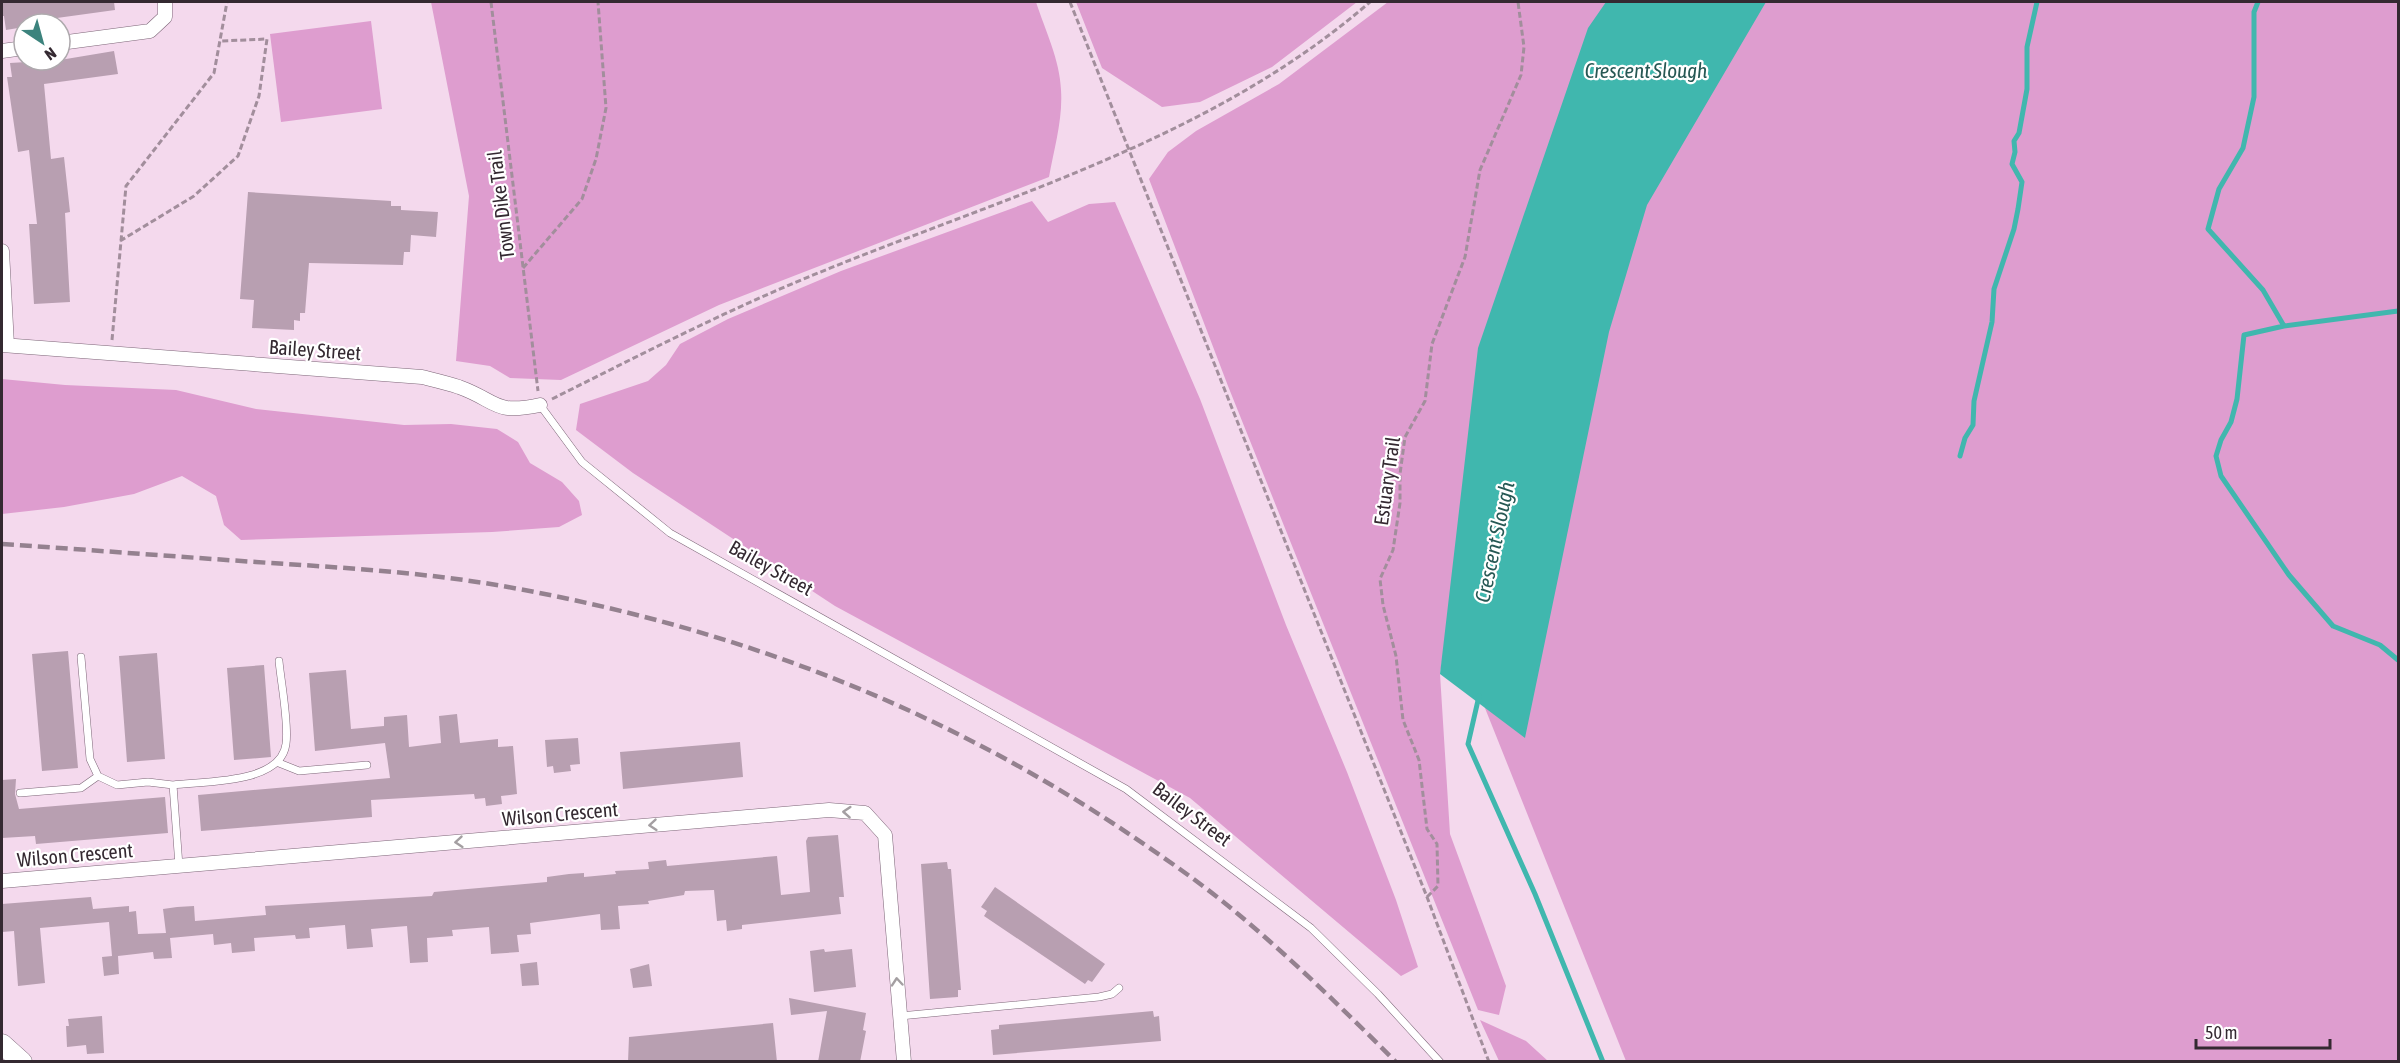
<svg xmlns="http://www.w3.org/2000/svg" width="2400" height="1063" font-family="'Asap Condensed',sans-serif">
	<style>
		.green { fill: #de9dcf }
		.water { fill: #40b7ae }
		.lines { fill: none; stroke-linecap: round; stroke-linejoin: round }
		.stream { stroke: #40b7ae; stroke-width: 5 }
		.building { fill: #b89fb1 }
		.lane-casing { stroke: #7d6678; stroke-width: 8 }
		.street-casing { stroke: #7d6678; stroke-width: 15 }
		.secondary-casing { stroke: #7d6678; stroke-width: 21 }
		.path { stroke: #a28e9c; stroke-width: 3; stroke-dasharray: 6 3; stroke-linecap: butt }
		.lane { stroke: #fff; stroke-width: 7 }
		.street { stroke: #fff; stroke-width: 14 }
		.secondary { stroke: #fff; stroke-width: 20 }
		.rail { stroke: #94818f; stroke-width: 4.5; stroke-dasharray: 12 6; stroke-linecap: butt }
		.oneway { stroke: #a49fa2 }
		.labels { text-anchor: middle; stroke-width: 4.5; stroke-linejoin: round; paint-order: stroke }
		.street-label { font-size: 20px; fill: #342931; stroke: #fff }
		.water-label { font-size: 21px; font-style: italic; fill: #265854; stroke: #fff }
	</style>
	<rect width="100%" height="100%" fill="#f4d9ed"/>
	<path class="green" d="M431,2H1036C1045,30 1060,60 1061,90C1063,119 1054,149 1049,177L719,305L561,380L510,378L490,366L456,361L469,196Z
		M1076,2H1357L1272,67L1200,102L1162,107L1102,68Z
		M1388,2H2398V1061H1626L1449,618L1440,674L1450,834L1506,986L1499,1015L1478,1010L1228,386L1149,179L1168,152L1196,131L1279,84Z
		M371,21L382,109L281,122L270,34Z
		M1032,201L1048,222L1089,204L1115,202L1200,399L1286,625L1347,772L1396,900L1418,967L1401,976L1190,798L835,606L633,473L576,430L580,404L648,381L666,365L680,344L728,319L841,271Z
		M2,379L65,385L176,390L256,409L404,425L451,424L497,429L518,442L530,463L562,482L579,501L582,515L559,527L492,532L241,540L224,525L216,496L182,476L134,494L64,507L2,514Z
		M1480,1020L1526,1041L1548,1061H1499Z"/>
	<path class="water" d="M1606,2H1766L1647,205L1609,332L1525,738L1440,674L1478,348L1588,28Z"/>
	<g class="lines">
		<path class="stream" d="M2258,2L2254,12V97L2243,148L2219,189L2208,229L2263,290L2284,326
			M2398,311L2284,326L2244,335L2237,399L2231,422L2221,440L2216,456L2221,476L2289,575L2333,626L2380,645L2398,660
			M1960,456L1965,438L1973,425L1974,401L1992,322L1994,289L2014,229L2018,209L2022,182L2012,164L2015,152L2014,141L2019,133L2027,89V47L2037,2
			M1479,696L1468,744L1535,894L1603,1062"/>
	</g>
	<path class="building" d="M2,2H114L115,10L35,21L36,24H24V27L6,30L4,16H2Z
		M114,51L118,74L44,84L51,159L64,157L70,212L65,213L70,302L34,304L29,224H37L29,150L18,152L7,77H12L10,63L60,60Z
		M248,192L391,201V206H401V210L438,212L436,237L411,235L410,252H404L403,265L309,263L305,313H300V321L294,320V330L252,328L254,300L240,299Z
		M68,651L78,768L42,771L32,654Z
		M157,653L165,759L127,762L119,656Z
		M264,665L271,757L234,760L227,668Z
		M346,670L351,729L384,726V717L407,715L409,747L441,743L439,716L457,714L460,743L498,739V747L513,746L517,794L501,796L502,804L486,806L485,798L475,799L474,794L371,800L372,817L201,831L198,795L390,778L385,743L315,751L309,673Z
		M578,738L580,764L570,765L571,771L554,773L553,766L547,767L545,740Z
		M740,742L743,777L623,789L620,752Z
		M16,779L15,794L19,809L165,797L168,833L36,844L35,836L2,838V780Z
		M838,835L844,897H839L841,914L742,925V929L727,931L726,920L717,921L714,890L685,891L684,895L648,901L649,904L618,906L620,929L601,930L600,914L530,923L531,934L517,935L519,952L491,954L489,927L452,930L453,936L427,938L428,962L410,963L407,926L371,929L373,947L347,949L345,925L309,928L310,938L296,939L295,935L254,938L255,951L232,953L231,943L214,945L213,934L170,938L172,958L154,959L153,952L118,956L119,974L104,976L102,957L112,956L109,922L40,928L45,983L18,986L14,931L2,932V904L91,897L93,909L129,906V912L136,911L138,934L166,933L163,909L177,907L194,906L195,921L266,915L265,906L432,896L434,892L547,882V877L569,874L584,873V877L616,874L615,871L649,869L648,862L666,860L667,866L777,856L781,895L810,892L806,841L808,837Z
		M947,862L948,869H951L961,990H958V997L930,999L921,864Z
		M995,887L1105,964L1092,982L1088,980L1085,984L984,916L987,911L981,907Z
		M824,949L825,952L852,949L856,987L814,992L810,951Z
		M537,962L539,985L522,986L520,964Z
		M649,964L652,986L633,988L630,969Z
		M789,998L866,1013L863,1030L866,1031L860,1062H818L827,1011L791,1015Z
		M1153,1011L1154,1017L1159,1016L1161,1041L993,1055L991,1030L999,1029V1025Z
		M102,1016L104,1053L87,1054L86,1045L67,1047L66,1026H69L68,1019Z
		M773,1023L777,1062H628L629,1037Z"/>
	<g class="lines">
		<g class="lane-casing">
			<path id="lane" d="M540,405L582,462L670,533L1126,789L1311,928L1378,994L1440,1062
				M81,657L90,759L98,776L117,785L148,782L173,785
				M279,763L299,771L367,765
				M20,793L81,788L98,776
				M179,866L173,785C205,781 281,784 286,744C289,723 281,683 279,661
				M900,1016L1099,997L1112,994L1119,988"/>
		</g>
		<g class="street-casing">
			<path id="street" d="M60,43L150,31L165,17V2
				M2,51L24,48
				M2,251L7,345
				M2,345L422,377C434,380 447,383 459,387C498,401 493,415 540,405
				M2,881L829,810L865,813L885,835L904,1062"/>
		</g>
		<g class="secondary-casing">
			<path id="secondary" d="M2,1044L22,1062"/>
		</g>
		<path class="path" d="M491,2L538,391
			M1070,2L1427,897L1489,1062
			M120,241L194,196L238,156L259,96L267,39L221,41
			M523,268L582,199L596,159L606,108L598,2
			M112,340L126,186L214,73L227,2
			M552,399C640,355 727,310 818,273C1009,195 1212,139 1370,2
			M1427,897L1438,886L1437,844L1427,829L1419,760L1403,720L1396,656L1383,605L1380,579L1393,550L1400,503V474L1405,437L1425,401L1432,344L1465,257L1480,170L1521,75L1524,47L1518,2"/>
		<use href="#lane" class="lane"/>
		<use href="#street" class="street"/>
		<use href="#secondary" class="secondary"/>
		<path class="rail" d="M2,544C91,550 181,557 271,563C349,568 430,573 508,587C729,627 926,701 1114,824C1156,852 1199,881 1238,914C1293,960 1345,1011 1396,1062"/>
	</g>
	<defs><path id="oneway-chevron" d="M-2-3.5L2.5 0L-2 3.5" fill="none" stroke-width="1.6" stroke-linecap="round" stroke-linejoin="round" transform="scale(1.5)"/></defs>
	<g class="oneway">
		<use href="#oneway-chevron" transform="translate(847 812) rotate(-176)"/>
		<use href="#oneway-chevron" transform="translate(653 825) rotate(175)"/>
		<use href="#oneway-chevron" transform="translate(459 842) rotate(175)"/>
		<use href="#oneway-chevron" transform="translate(897 982) rotate(-95)"/>
	</g>
	<g class="labels">
		<g class="street-label">
			<text transform="translate(501 205) rotate(-97)" y="7">Town Dike Trail</text>
			<text transform="translate(315 350) rotate(4)" y="7">Bailey Street</text>
			<text transform="translate(1387 481) rotate(-82)" y="7">Estuary Trail</text>
			<text transform="translate(771 568) rotate(29)" y="7">Bailey Street</text>
			<text transform="translate(560 814) rotate(-5)" y="7">Wilson Crescent</text>
			<text transform="translate(1192 814) rotate(37)" y="7">Bailey Street</text>
			<text transform="translate(75 855) rotate(-5)" y="7">Wilson Crescent</text>
		</g>
		<g class="water-label">
			<text x="1646" y="78">Crescent Slough</text>
			<text transform="translate(1495 542) rotate(-78)" y="7">Crescent Slough</text>
		</g>
	</g>
	<rect width="2400" height="1063" fill="none" stroke="#342931" stroke-width="6"/>
	<g transform="translate(42 42) rotate(144)"><circle r="28" fill="#ffffff" stroke="#aea9ad" stroke-width="1.5"/>
	<path d="M0-4.5L10 22L0 15L-10 22Z" fill="#3c837d"/>
	<text y="-9" font-size="16" font-weight="bold" text-anchor="middle" fill="#342931">N</text>
	</g>
	<path d="M2196 1039v9h134v-9" fill="none" stroke="#342931" stroke-width="3"/>
	<text x="2205" y="1039" font-size="18" fill="#342931" stroke="#ffffff" stroke-width="4.5" paint-order="stroke">50 m</text>
</svg>
